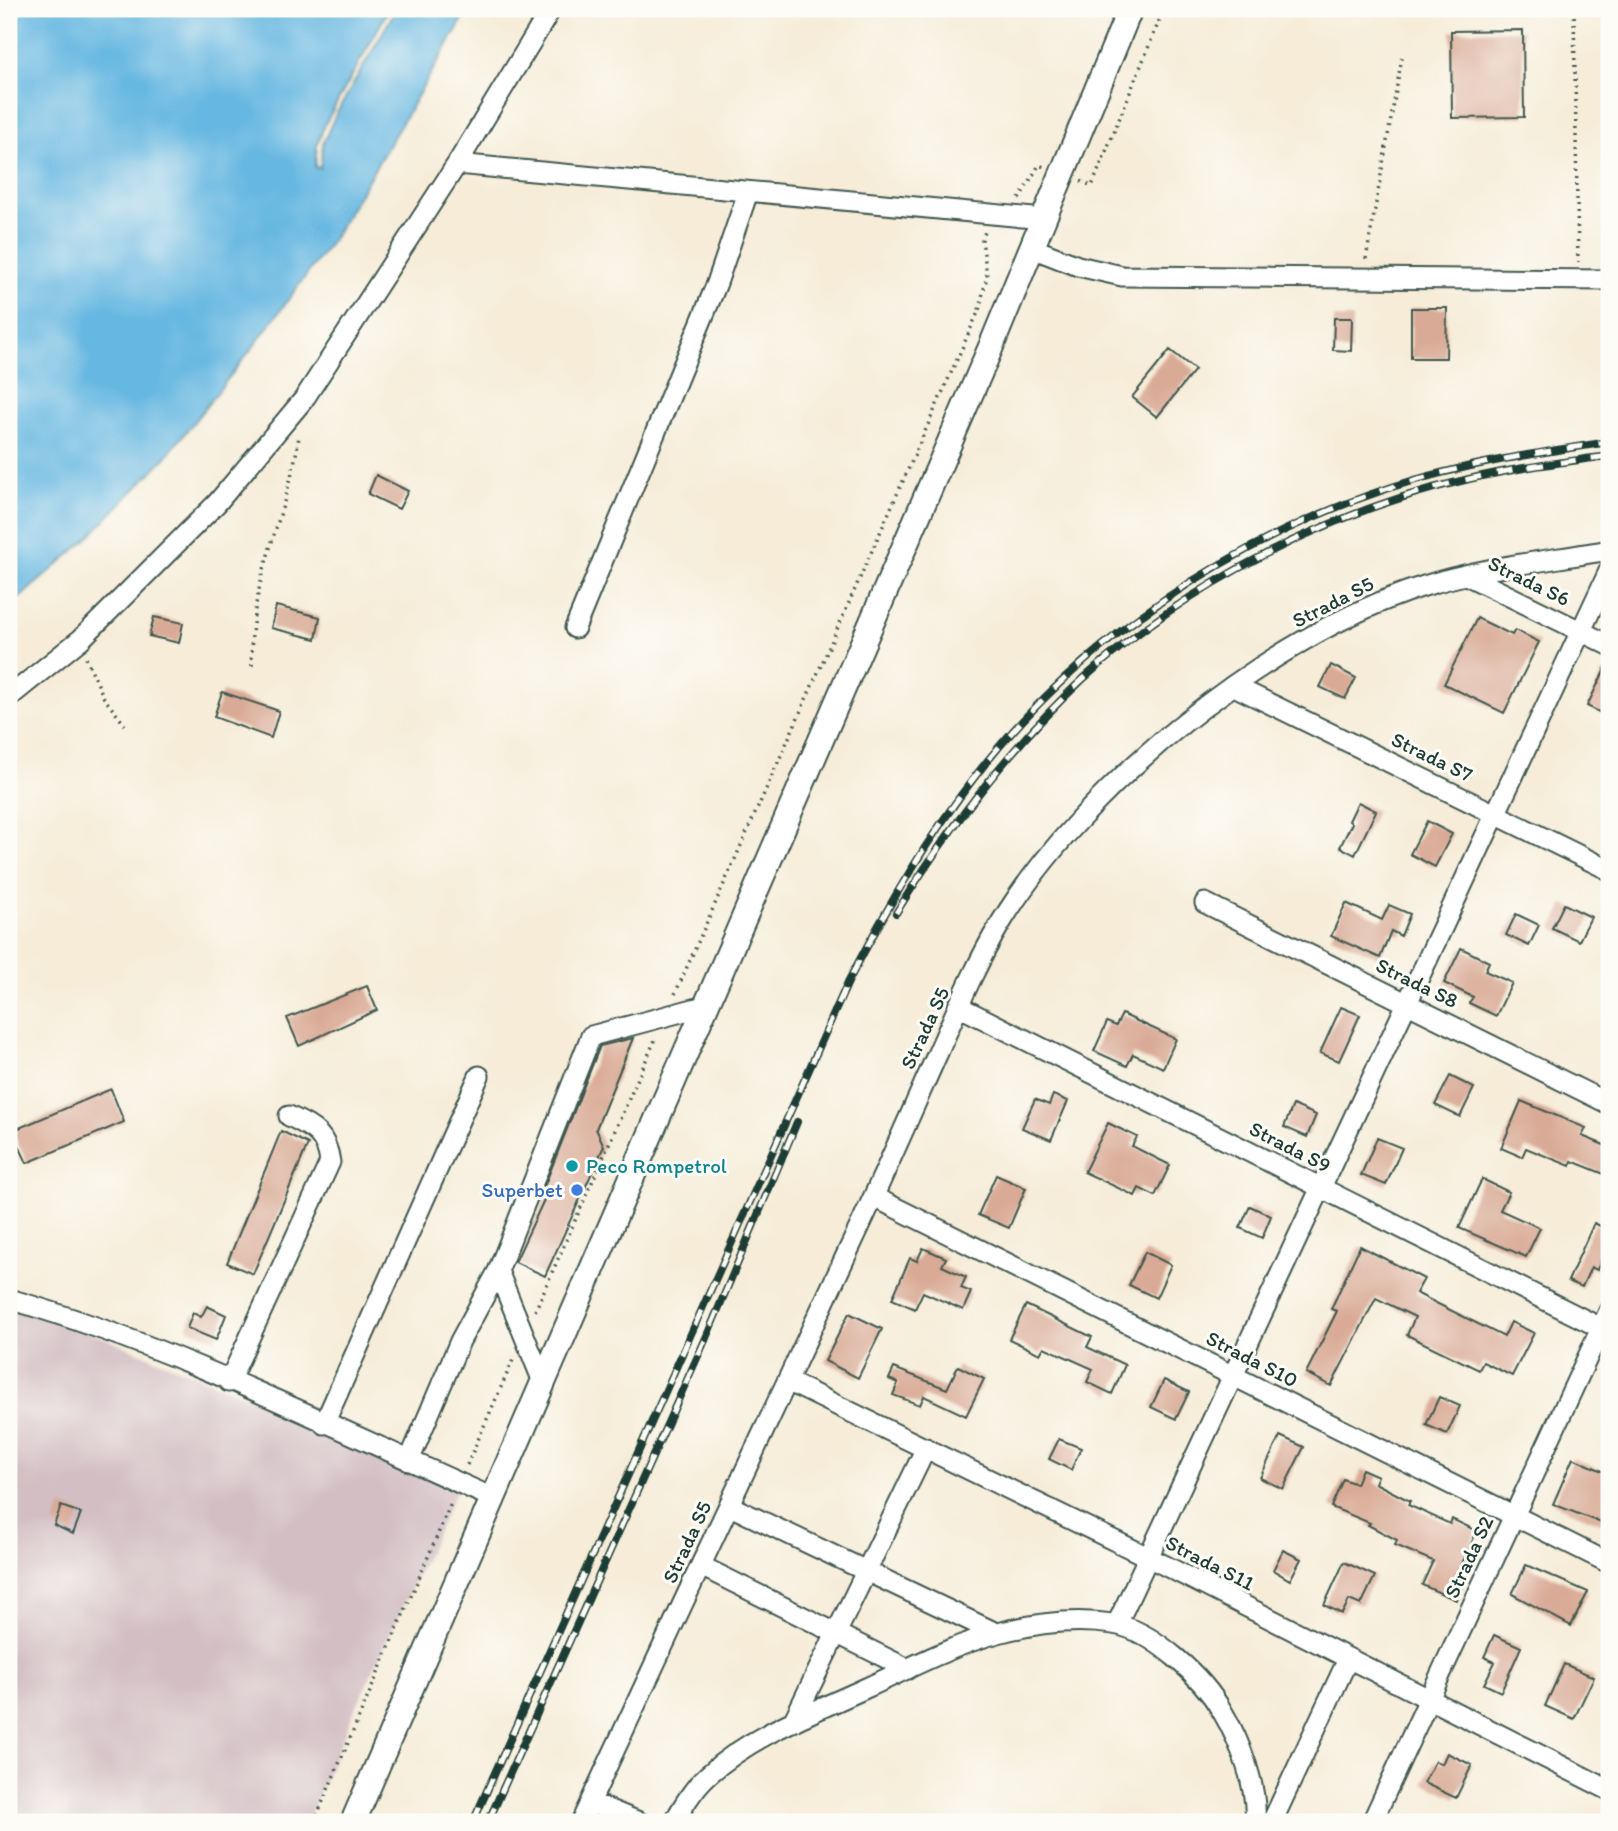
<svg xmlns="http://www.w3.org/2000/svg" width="1618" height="1831" font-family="Itim,sans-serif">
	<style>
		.industrial { fill: #d2bec3 }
		.water { fill: #66b7e1; stroke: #427a8a; stroke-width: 2 }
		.building { fill: #d9ab96 }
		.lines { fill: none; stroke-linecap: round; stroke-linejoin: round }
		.minor-casing { stroke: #3f574d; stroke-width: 23 }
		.major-casing { stroke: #3f574d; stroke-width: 28 }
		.path { stroke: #3f574d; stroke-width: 3.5; stroke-dasharray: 2 5; stroke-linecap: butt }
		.minor { stroke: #fff; stroke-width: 19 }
		.major { stroke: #fff; stroke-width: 24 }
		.rail-casing { stroke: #1f3d34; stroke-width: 8 }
		.rail { stroke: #fdfcf7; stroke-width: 5; stroke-dasharray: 16; stroke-linecap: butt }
		.culture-dot { fill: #0f9aa8; stroke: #fdfcf7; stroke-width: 2.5 }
		.shop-dot { fill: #3f7fe0; stroke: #fdfcf7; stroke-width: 2.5 }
		.labels { text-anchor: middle; stroke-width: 6; stroke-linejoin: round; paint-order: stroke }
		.street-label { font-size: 21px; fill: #1f3d34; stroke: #fdfcf7 }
		.culture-label { font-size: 21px; fill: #0d838f; stroke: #fdfcf7; text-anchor: start }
		.shop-label { font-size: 21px; fill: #366cbe; stroke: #fdfcf7; text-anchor: end }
	</style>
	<rect width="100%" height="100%" fill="#fdfcf7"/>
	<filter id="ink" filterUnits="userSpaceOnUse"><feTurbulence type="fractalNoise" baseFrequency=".0143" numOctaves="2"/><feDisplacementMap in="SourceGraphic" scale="14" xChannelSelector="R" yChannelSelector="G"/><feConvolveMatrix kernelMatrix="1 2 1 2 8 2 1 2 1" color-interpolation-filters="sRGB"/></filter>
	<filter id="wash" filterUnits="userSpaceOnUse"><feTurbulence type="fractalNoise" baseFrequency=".00686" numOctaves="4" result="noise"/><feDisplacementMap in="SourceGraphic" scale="28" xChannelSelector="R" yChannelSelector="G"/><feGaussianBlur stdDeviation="1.57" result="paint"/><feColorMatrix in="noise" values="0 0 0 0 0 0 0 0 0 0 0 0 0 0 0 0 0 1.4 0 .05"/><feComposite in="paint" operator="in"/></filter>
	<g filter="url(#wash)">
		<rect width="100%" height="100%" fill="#f6ecd8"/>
		<path class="industrial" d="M9,1299L460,1483L352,1716L307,1822H9Z"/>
		<path class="water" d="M9,9H389L324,126L317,146L315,167L320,168L323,143L335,116L396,9H469L333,239L254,346L166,457L85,541L9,607Z"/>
		<g id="blocks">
			<path class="building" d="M1523,30L1524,117L1452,118L1451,31Z
				M1411,308H1447L1446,358H1411Z
				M1334,318H1352L1351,351L1333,350Z
				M1170,350L1195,370L1157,417L1132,397Z
				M376,475L408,491L399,509L368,494Z
				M276,606L320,617L316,639L271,628Z
				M154,617L183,623L179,643L149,636Z
				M1477,618L1512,635L1515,630L1539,642L1504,713L1444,684Z
				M1609,661V707L1605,715L1587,706Z
				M1331,665L1356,678L1345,699L1320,687Z
				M222,692L279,711L271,738L214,717Z
				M1358,802L1376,811L1355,855L1340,847L1352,823L1349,821Z
				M1427,821L1452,834L1435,867L1410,854Z
				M1346,903L1382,920L1389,905L1410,914L1401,936L1391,931L1380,958L1331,936Z
				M1564,904L1591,917L1579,941L1552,928Z
				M1516,914L1539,925L1529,946L1506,935Z
				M1461,948L1489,962L1485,971L1512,983L1496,1016L1469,1003L1473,997L1444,983Z
				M367,986L377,1010L299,1046L287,1018Z
				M1341,1007L1360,1015L1339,1061L1320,1053Z
				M1122,1014L1176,1039L1163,1068L1133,1054L1127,1066L1094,1051L1107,1022L1116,1026Z
				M633,1038L596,1129L604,1146L545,1276L515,1262L549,1189L544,1187L600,1046Z
				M1450,1076L1474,1088L1460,1117L1435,1105Z
				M111,1089L124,1122L27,1163L12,1131Z
				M1053,1095L1068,1101L1051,1140L1022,1128L1035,1099L1049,1105Z
				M1521,1101L1586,1128L1582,1136L1609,1147V1176L1572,1161L1570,1166L1526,1148L1522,1157L1501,1148Z
				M1293,1105L1316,1115L1307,1137L1284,1127Z
				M1108,1123L1137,1137L1132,1146L1170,1165L1155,1196L1139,1188L1135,1196L1084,1172Z
				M281,1131L308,1144L253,1274L227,1263Z
				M1377,1138L1402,1148L1386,1185L1361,1175Z
				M996,1175L1026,1188L1009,1228L978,1215Z
				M1482,1179L1509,1192L1500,1210L1540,1228L1526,1257L1459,1228Z
				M1250,1206L1271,1216L1262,1238L1240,1228Z
				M1594,1223L1609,1230V1242L1597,1270L1591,1267L1582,1287L1568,1281Z
				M1360,1246L1424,1279L1416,1293L1504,1337L1511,1322L1534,1333L1512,1376L1483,1362L1479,1370L1407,1335L1415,1317L1376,1298L1331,1386L1306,1373L1337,1311L1331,1309Z
				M923,1248L946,1258L942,1266L966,1277L961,1288L971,1292L963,1310L923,1292L915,1309L892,1299L910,1258L917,1261Z
				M1145,1252L1171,1265L1156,1298L1129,1285Z
				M1026,1305L1092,1337L1087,1347L1125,1365L1112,1394L1087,1382L1093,1369L1044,1347L1040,1354L1009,1339Z
				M207,1306L226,1315L216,1340L187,1328L193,1313L201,1317Z
				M849,1313L882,1329L858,1378L825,1361Z
				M958,1366L984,1379L966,1416L924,1396L920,1405L893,1395L898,1383L889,1379L894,1368L947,1389Z
				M1164,1380L1189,1392L1176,1419L1151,1407Z
				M1439,1397L1460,1406L1447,1434L1426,1425Z
				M1280,1436L1304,1447L1283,1489L1260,1478Z
				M1059,1439L1081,1448L1071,1470L1049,1459Z
				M1573,1458L1609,1474V1526L1553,1504Z
				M1362,1469L1378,1476L1375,1483L1410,1501L1408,1505L1450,1524L1452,1519L1477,1531L1455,1579L1464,1583L1456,1600L1422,1585L1433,1561L1395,1545L1397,1540L1368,1525L1370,1523L1331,1507L1343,1479L1356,1484Z
				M61,1506L81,1513L73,1534L54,1525Z
				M1283,1550L1301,1559L1290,1580L1273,1570Z
				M1344,1562L1375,1576L1361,1605L1349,1600L1342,1614L1324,1605Z
				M1526,1565L1588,1592L1571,1626L1512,1594Z
				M1494,1635L1521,1647L1501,1692L1484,1684L1495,1662L1484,1657Z
				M1564,1664L1594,1677L1574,1719L1545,1706Z
				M1447,1753L1472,1765L1456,1798L1424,1783L1435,1761L1442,1764Z"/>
		</g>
	</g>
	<g filter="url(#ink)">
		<use href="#blocks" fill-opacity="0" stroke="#3f574d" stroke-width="2"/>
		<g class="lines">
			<g class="minor-casing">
				<path id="minor" d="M457,164L1044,219
					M1032,248L1078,266L1122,276L1609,280
					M1466,575L1609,645
					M575,628L717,283L748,192
					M1234,686L1609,870
					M9,697L81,639L217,503L304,399L457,164L551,9
					M1205,903L1609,1104
					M958,1006L1601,1328
					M874,1197L1609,1563
					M9,1299C176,1347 334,1428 493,1498
					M787,1381L1148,1557L1609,1790
					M229,1382L330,1162C326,1133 313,1128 289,1116
					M543,1382L498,1271L591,1036L708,1005
					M324,1424L479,1076
					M409,1461L460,1341L498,1271
					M730,1506L996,1633
					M701,1566L908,1669
					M1117,1624L1609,571
					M793,1722L926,1448
					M590,1802L639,1822
					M581,1822C670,1630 760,1439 850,1247C880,1184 908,1120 936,1057C956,1012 975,966 1000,924C1083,786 1269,636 1421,587C1482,567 1547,561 1609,550
					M674,1822C683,1806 694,1787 708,1775C752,1735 812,1713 866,1688C908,1669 953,1645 998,1633C1035,1623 1075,1618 1113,1624C1153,1630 1203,1678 1222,1711C1240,1741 1258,1788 1255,1822
					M1272,1822L1348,1659
					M1372,1822L1609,1311"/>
			</g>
			<g class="major-casing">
				<path id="major" d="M353,1822L990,349L1130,9"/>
			</g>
			<path class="path" d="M1574,9L1578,262
				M1081,181L1092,186L1164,9
				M1019,199L1039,165L1044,167
				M1366,259L1402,57
				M86,658L104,698L125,725
				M252,666C246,587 289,512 299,436
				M675,994L979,310L987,276L982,239L985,232
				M535,1311L655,1040
				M467,1465L513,1360
				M314,1822L452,1501"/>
			<use href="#minor" class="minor"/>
			<use href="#major" class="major"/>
			<g class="rail-casing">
				<path id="rail" d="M896,913C948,829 1010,747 1083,679C1189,583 1330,511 1469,479C1515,468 1562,462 1609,456
					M473,1822L849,980C887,908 927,838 977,774C1081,640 1232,540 1392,487C1463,464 1536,453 1609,442
					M488,1822L706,1338L797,1122"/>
			</g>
			<use href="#rail" class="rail"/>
		</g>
	</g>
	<circle class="culture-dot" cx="572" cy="1166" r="7"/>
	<circle class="shop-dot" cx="577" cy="1190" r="7"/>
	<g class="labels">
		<g class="street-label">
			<text transform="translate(1529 581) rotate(26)" y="7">Strada S6</text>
			<text transform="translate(1333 602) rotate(-27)" y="7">Strada S5</text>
			<text transform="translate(1432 757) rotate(26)" y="7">Strada S7</text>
			<text transform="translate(1417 983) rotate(26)" y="7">Strada S8</text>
			<text transform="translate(925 1028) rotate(-65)" y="7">Strada S5</text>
			<text transform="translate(1290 1147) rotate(27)" y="7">Strada S9</text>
			<text transform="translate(1252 1359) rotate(27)" y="7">Strada S10</text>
			<text transform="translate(687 1542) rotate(-65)" y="7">Strada S5</text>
			<text transform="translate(1469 1557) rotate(-65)" y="7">Strada S2</text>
			<text transform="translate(1210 1563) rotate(27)" y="7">Strada S11</text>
		</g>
		<g class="culture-label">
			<text x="586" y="1173">Peco Rompetrol</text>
		</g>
		<g class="shop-label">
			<text x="563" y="1197">Superbet</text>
		</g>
	</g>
	<rect width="1618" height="1831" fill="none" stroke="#fdfcf7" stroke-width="35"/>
</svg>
